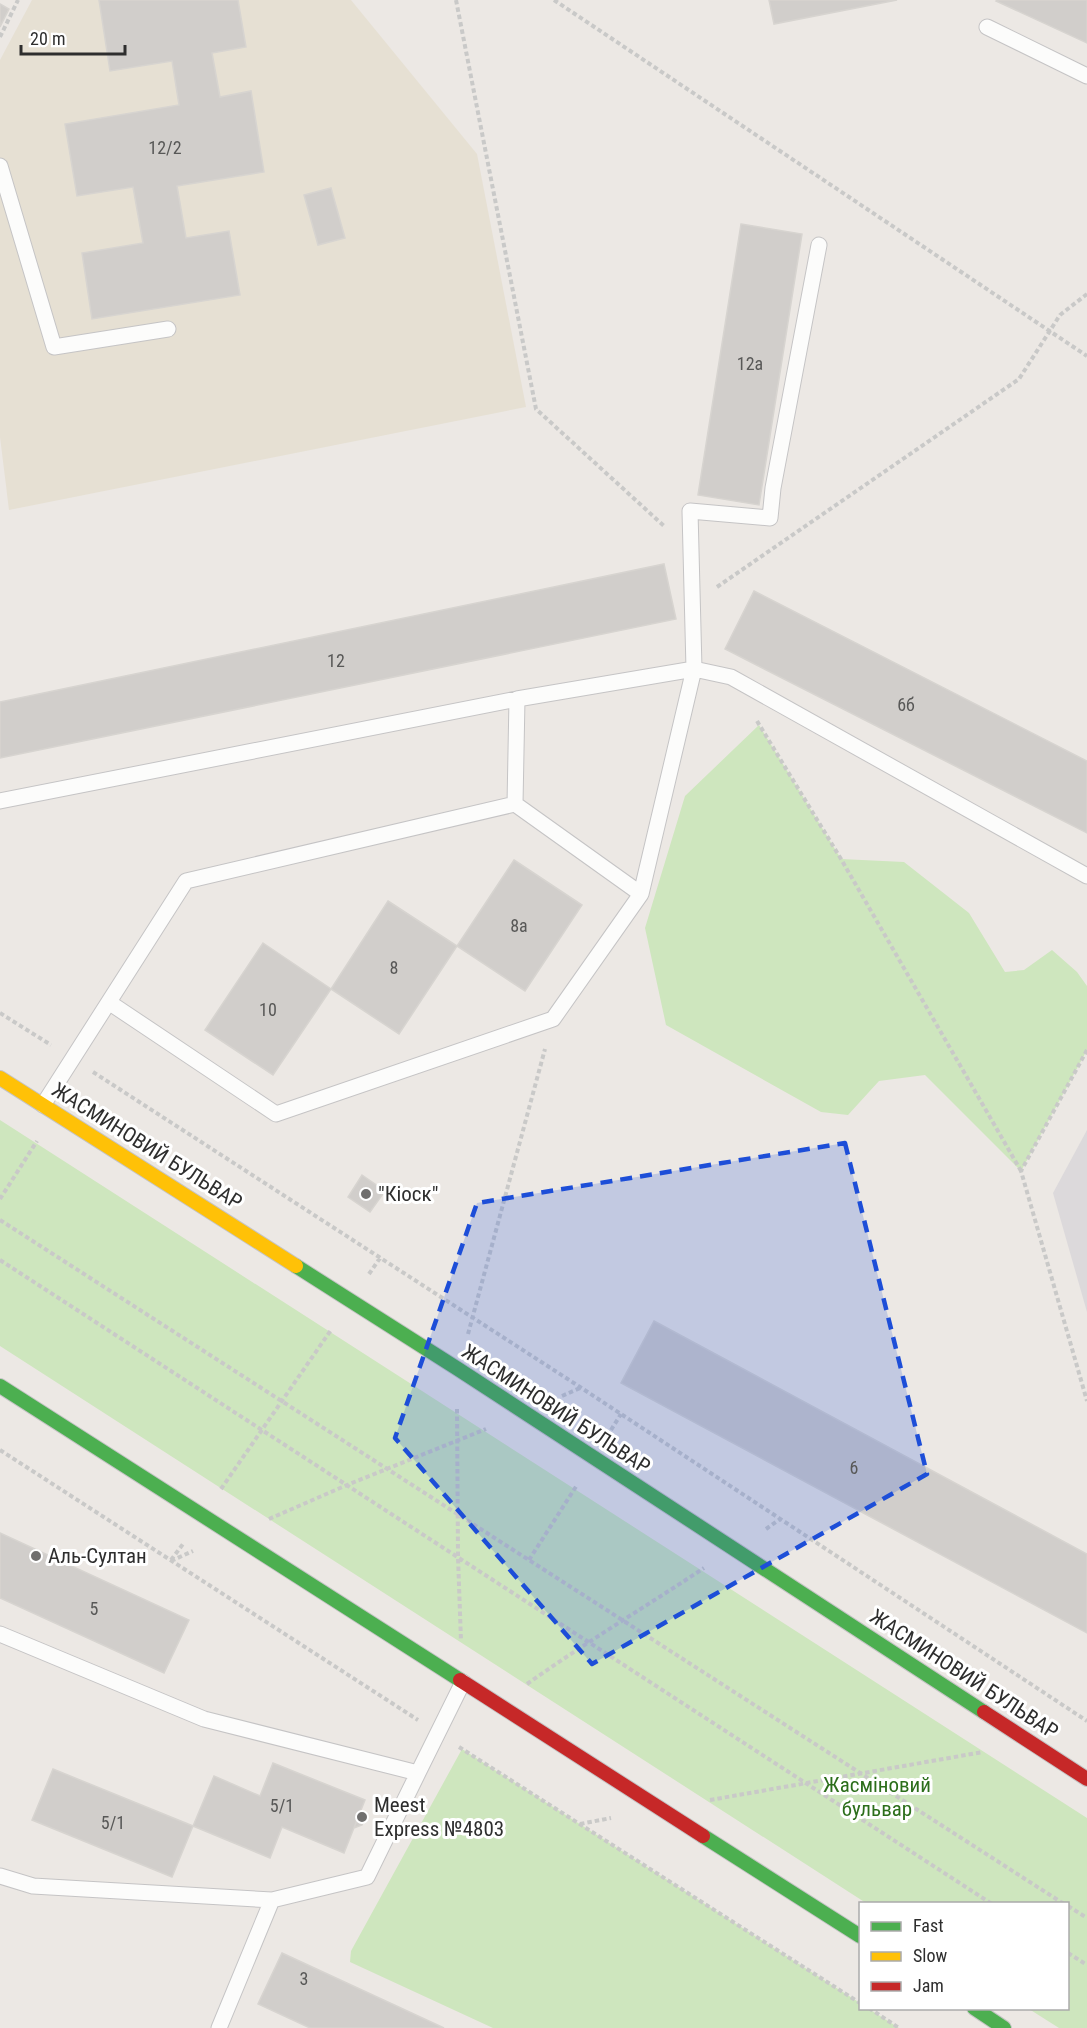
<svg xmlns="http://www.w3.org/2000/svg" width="1087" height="2028" font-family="'Roboto Condensed',sans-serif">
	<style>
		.industrial { fill: #dcd9db }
		.education { fill: #e6e0d3 }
		.green { fill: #cee6be }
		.building { fill: #d1cecb; stroke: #d7d4d0; stroke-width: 1.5 }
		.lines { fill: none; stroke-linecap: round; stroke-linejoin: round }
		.lane-casing { stroke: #c5c4c5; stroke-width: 17 }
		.fast-casing { stroke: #c5c4c5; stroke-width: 16 }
		.slow-casing { stroke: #c5c4c5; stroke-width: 16 }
		.jam-casing { stroke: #c5c4c5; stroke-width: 16 }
		.path { stroke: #c9c9c8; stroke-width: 4; stroke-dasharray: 4.5 3; stroke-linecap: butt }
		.lane { stroke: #fcfcfb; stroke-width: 15 }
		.fast { stroke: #4caf50; stroke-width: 14 }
		.slow { stroke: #ffc107; stroke-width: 14 }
		.jam { stroke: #c62828; stroke-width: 14 }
		.marked { fill: #1d4ed8; fill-opacity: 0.2; stroke: #1d4ed8; stroke-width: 4.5; stroke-dasharray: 12 8; stroke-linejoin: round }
		.poi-dot { fill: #706f6e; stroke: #fff; stroke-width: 2 }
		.labels { text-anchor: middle; stroke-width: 6; stroke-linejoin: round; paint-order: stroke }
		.number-label { font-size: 18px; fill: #585857 }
		.street-label { font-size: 21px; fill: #2e2e2e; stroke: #fff }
		.poi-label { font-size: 21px; fill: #2e2e2e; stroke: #fff; text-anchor: start }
		.park-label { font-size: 21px; fill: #2c6e1b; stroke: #fff }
	</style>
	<rect width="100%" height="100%" fill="#ece8e4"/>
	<path class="industrial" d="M1087,1130V1312L1053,1193Z"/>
	<path class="education" d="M32,0H351L477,154L526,407L9,510L0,437V60Z"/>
	<path class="green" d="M759,725L841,859L904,862L969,913L1005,972L1024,970L1052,950L1077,972L1087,986V1050L1021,1171L925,1075L879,1081L848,1115L821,1112L666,1025L645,928L685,796Z
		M0,1120L1087,1818V2028H1059L1029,2009L1068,2008V1904L866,1903L0,1346Z
		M462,1749L860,2003V2008L869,2009L899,2028H493L350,1962L351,1951Z"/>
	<path class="building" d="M99,0H238L246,47L212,53L220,97L251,91L264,172L177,186L186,238L229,231L240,295L92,319L82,253L143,243L133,187L77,196L65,124L179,105L172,61L110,71Z
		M769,0H897L774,24Z
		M1087,0V43L996,1L997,0Z
		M0,4L9,9L0,27Z
		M331,188L345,238L318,245L304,195Z
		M741,224L802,234L759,505L698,495Z
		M664,564L676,619L0,758V702Z
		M754,591L1087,761V833L725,649Z
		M514,860L582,905L525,991L457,946Z
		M388,901L457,946L399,1034L331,989Z
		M263,943L331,989L273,1075L205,1030Z
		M362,1175L385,1191L370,1212L348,1197Z
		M654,1321L1087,1554V1633L621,1383Z
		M0,1533L189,1620L164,1673L0,1598Z
		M273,1763L365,1800L344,1853L282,1827L270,1858L193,1826L214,1776L260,1796Z
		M53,1769L193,1826L172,1877L32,1820Z
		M360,1812L366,1814L362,1825L354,1828Z
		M282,1953L444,2028H310L258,2004Z"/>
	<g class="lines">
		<g class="lane-casing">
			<path id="lane" d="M987,27L1087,76
				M0,166L54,347L168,329
				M0,801L517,699L694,669L731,677L1087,876
				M641,894L694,669L690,511L770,518L773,488L819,245
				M110,1003L276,1114L553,1019L641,894L515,804
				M43,1105L186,881L515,804L517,699
				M0,1634L204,1719L418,1773L463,1682
				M0,1876L33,1886L272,1900L367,1877L418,1773
				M219,2028L272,1900"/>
		</g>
		<g class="fast-casing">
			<path id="fast" d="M296,1266L458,1369L984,1712
				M0,1386L460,1680
				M703,1836L860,1936
				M974,2008L1004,2028"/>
		</g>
		<g class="slow-casing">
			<path id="slow" d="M0,1078L296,1266"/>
		</g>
		<g class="jam-casing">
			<path id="jam" d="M460,1680L703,1836
				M984,1712L1087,1779"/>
		</g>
		<path class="path" d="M456,0L536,409L664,526
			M554,0L1087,356
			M0,37L18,0
			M717,587L1019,379L1060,315L1087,294
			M757,721L841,859L1021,1171
			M0,1013L51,1045
			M1087,1050L1021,1171L1087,1401
			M93,1072L580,1387L1087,1721
			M0,1199L37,1141
			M0,1220L1064,1904
			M0,1260L992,1904
			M369,1274L380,1258
			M468,1334L545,1049
			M562,1396L580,1388
			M457,1409L458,1557L461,1641
			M611,1430L621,1414
			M0,1450L418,1720
			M221,1489L331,1330
			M269,1519L347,1485L486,1429
			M766,1529L780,1519
			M171,1560L183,1544
			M529,1560L577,1485
			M171,1561L193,1551
			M527,1684C585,1643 645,1607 704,1568
			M459,1747L860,2003
			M710,1800L983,1752
			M580,1824L611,1818
			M1068,1906L1087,1918
			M1068,1953L1087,1965
			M869,2008L899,2028"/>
		<use href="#lane" class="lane"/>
		<use href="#fast" class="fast"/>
		<use href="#slow" class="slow"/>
		<use href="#jam" class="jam"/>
	</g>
	<path class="marked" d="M845,1143L927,1474L592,1664L395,1438L477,1203Z"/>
	<g class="poi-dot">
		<circle cx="366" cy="1194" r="6"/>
		<circle cx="36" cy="1556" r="6"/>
		<circle cx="362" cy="1817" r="6"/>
	</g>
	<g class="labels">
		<g class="number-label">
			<text x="165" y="154">12/2</text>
			<text x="750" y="370">12а</text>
			<text x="336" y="667">12</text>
			<text x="906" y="711">6б</text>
			<text x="519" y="932">8а</text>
			<text x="394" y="974">8</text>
			<text x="268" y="1016">10</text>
			<text x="854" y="1474">6</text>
			<text x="94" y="1615">5</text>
			<text x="282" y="1812">5/1</text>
			<text x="113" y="1829">5/1</text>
			<text x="304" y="1985">3</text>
		</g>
		<g class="street-label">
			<text transform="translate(147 1146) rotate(32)" y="7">ЖАСМИНОВИЙ БУЛЬВАР</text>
			<text transform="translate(556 1409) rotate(33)" y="7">ЖАСМИНОВИЙ БУЛЬВАР</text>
			<text transform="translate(964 1674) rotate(33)" y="7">ЖАСМИНОВИЙ БУЛЬВАР</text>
		</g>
		<g class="poi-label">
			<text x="378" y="1201">"Кіоск"</text>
			<text x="48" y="1563">Аль-Султан</text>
			<text x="374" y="1812">Meest<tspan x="374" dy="24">Express №4803</tspan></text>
		</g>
		<g class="park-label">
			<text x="877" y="1792">Жасміновий<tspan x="877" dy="24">бульвар</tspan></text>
		</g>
	</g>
	<rect x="859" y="1902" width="210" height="108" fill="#ffffff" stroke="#ababab" stroke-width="1.5"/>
	<rect x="871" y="1922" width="30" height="9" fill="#4caf50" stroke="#ababab" stroke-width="1.5"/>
	<text x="913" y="1932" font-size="18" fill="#2e2e2e">Fast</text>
	<rect x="871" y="1952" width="30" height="9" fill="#ffc107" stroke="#ababab" stroke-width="1.5"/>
	<text x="913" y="1962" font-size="18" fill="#2e2e2e">Slow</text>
	<rect x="871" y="1982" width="30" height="9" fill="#c62828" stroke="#ababab" stroke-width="1.5"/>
	<text x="913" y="1992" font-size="18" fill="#2e2e2e">Jam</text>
	<path d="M21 45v9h104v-9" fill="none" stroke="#2e2e2e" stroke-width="3"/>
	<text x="30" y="45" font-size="18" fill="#2e2e2e" stroke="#ffffff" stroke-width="4.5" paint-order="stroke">20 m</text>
</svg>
